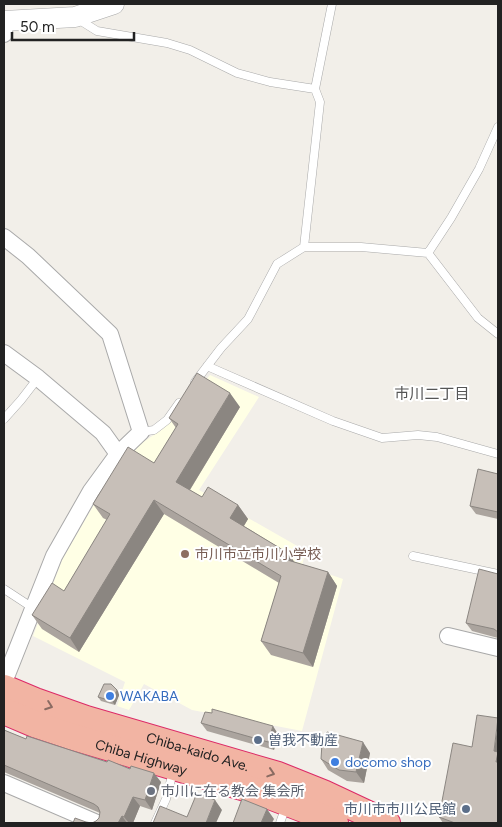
<svg xmlns="http://www.w3.org/2000/svg" width="502" height="827" font-family="Figtree,'Noto Sans JP',sans-serif">
	<style>
		.education { fill: #ffffe5 }
		.lines { fill: none; stroke-linecap: round; stroke-linejoin: round }
		.service-casing { stroke: #a9a9a9; stroke-width: 9 }
		.minor-casing { stroke: #a9a9a9; stroke-width: 18 }
		.tertiary-casing { stroke: #a9a9a9; stroke-width: 21 }
		.trunk-casing { stroke: #dc2a67; stroke-width: 28 }
		.service { stroke: #fff; stroke-width: 8 }
		.minor { stroke: #fff; stroke-width: 16 }
		.tertiary { stroke: #fff; stroke-width: 20 }
		.trunk { stroke: #f2b4a3; stroke-width: 26 }
		.wall { fill: #aba49e }
		.shaded-wall { fill: #8b8681 }
		.building { fill: #c7bfb8; stroke: #8b8681 }
		.oneway { stroke: #8a6b62 }
		.education-dot { fill: #8d6e63; stroke: #fff; stroke-width: 2 }
		.shop-dot { fill: #3f7fe0; stroke: #fff; stroke-width: 2 }
		.service-dot { fill: #5c6f8a; stroke: #fff; stroke-width: 2 }
		.worship-dot { fill: #6b7280; stroke: #fff; stroke-width: 2 }
		.labels { text-anchor: middle; stroke-width: 4; stroke-linejoin: round; paint-order: stroke }
		.education-label { font-size: 14px; fill: #785e54; stroke: #fff; text-anchor: start }
		.shop-label { font-size: 14px; fill: #366cbe; stroke: #fff; text-anchor: start }
		.service-label { font-size: 14px; fill: #4e5e75; stroke: #fff; text-anchor: start }
		.street-label { font-size: 14px; fill: #222; stroke: #fff }
		.worship-label { font-size: 14px; fill: #5b616d; stroke: #fff; text-anchor: start }
		.neighbourhood-label { font-size: 15px; fill: #555; stroke: #fff }
	</style>
	<rect width="100%" height="100%" fill="#f2efe9"/>
	<path class="education" d="M210,375L259,397L199,490L306,551L302,565L343,579L302,731L192,710L144,684L129,710L117,706L125,682L33,636L63,558L95,503L140,444L163,429Z"/>
	<g class="lines">
		<g class="service-casing">
			<path id="service" d="M78,19L97,31L167,43L190,50L237,73L270,82L315,89
				M304,247H361L428,253L478,318L498,334
				M428,253L451,218L479,169L498,127
				M207,366L333,421L382,438L418,435L437,437L498,454
				M195,382L221,348L248,319L277,264L304,247L320,102L315,89L332,4
				M4,419L21,400L38,378
				M141,432L154,430L167,420L179,403
				M413,556L498,574
				M4,589L33,608
				M155,823L166,799L173,772
				M280,823L286,806"/>
		</g>
		<g class="minor-casing">
			<path id="minor" d="M4,34L5,21
				M4,237L28,256L110,334L141,432L118,454L91,491L54,556L4,682
				M4,353L38,378L103,433L118,454
				M448,636L498,648
				M4,783L97,823"/>
		</g>
		<g class="tertiary-casing">
			<path id="tertiary" d="M4,21L75,17L114,4"/>
		</g>
		<g class="trunk-casing">
			<g id="trunk">
				<path id="s1" d="M4,688L35,701L86,719L278,775L323,793L387,823"/>
				<path id="s2" d="M4,711L37,725L70,736L262,793L306,810L335,823"/>
			</g>
		</g>
		<use href="#service" class="service"/>
		<use href="#minor" class="minor"/>
		<use href="#tertiary" class="tertiary"/>
		<use href="#trunk" class="trunk"/>
	</g>
	<path class="wall" d="M240,407L190,490L202,497L238,505L248,519L244,526L288,553L294,562L328,572L337,586L313,667L271,655L261,641L279,583L164,514L79,652L42,629L32,615L64,591L107,520L103,518L93,504L154,463L176,428L169,418Z
		M498,474V519L476,514L470,506Z
		M498,574V638L472,631L466,623Z
		M120,693L115,705L101,701L98,697Z
		M212,713L278,734L274,750L207,731L201,723Z
		M4,730L26,739L161,782L152,810L140,806L133,823H73L86,822L92,823L96,821L99,818L100,813L4,772Z
		M370,753L364,783L347,781L328,770L321,759Z
		M439,817L498,823H443Z"/>
	<path class="shaded-wall" d="M230,393L240,407L186,496L176,482Z
		M154,500L164,514L79,652L70,638Z
		M238,505L248,519L240,532L230,518Z
		M288,553L298,567L284,559Z
		M328,572L337,586L313,667L303,653Z
		M117,690L120,693L115,705L112,701Z
		M498,722V765L496,762L494,751Z
		M273,726L278,734L274,750L268,742Z
		M363,742L370,753L364,783L356,772Z
		M154,773L161,782L152,810L145,800Z
		M133,797L140,806L133,823H129L124,817Z
		M215,800L222,810L216,823H206Z
		M267,809L274,819L272,823H261Z
		M122,816L127,823H118Z"/>
	<path class="building" d="M197,373L230,393L176,482L202,497L208,487L238,505L230,518L288,553L284,559L328,572L303,653L261,641L281,576L154,500L70,638L32,615L52,583L64,591L110,514L93,504L128,447L154,463L178,424L169,418Z
		M478,469L498,474V512L470,506Z
		M479,569L498,574V632L494,629L466,623Z
		M104,684H111L117,690L112,701L98,697Z
		M212,709L273,726L268,742L201,723L205,712L212,713Z
		M477,715L498,718L494,751L498,752L496,762H498V823H455L439,817L453,743L472,747Z
		M4,730L26,739L27,736L107,762L108,760L130,769L131,766L154,773L145,800L133,797L124,817L122,816L118,823H73L75,818L86,822L92,823L96,821L99,818L100,812L98,807L94,804L4,765Z
		M327,732L363,742L356,772L339,770L321,759L322,743Z
		M197,793L215,800L206,823H153L160,806L187,817Z
		M242,799L267,809L261,823H233Z"/>
	<defs><path id="oneway-chevron" d="M-2-3.5L2.5 0L-2 3.5" fill="none" stroke-width="1.6" stroke-linecap="round" stroke-linejoin="round" transform="scale(1.25)"/></defs>
	<g class="oneway">
		<use href="#oneway-chevron" transform="translate(49 706) rotate(20)"/>
		<use href="#oneway-chevron" transform="translate(271 773) rotate(18)"/>
	</g>
	<circle class="education-dot" cx="185" cy="554" r="5"/>
	<g class="shop-dot">
		<circle cx="110" cy="696" r="5"/>
		<circle cx="335" cy="762" r="5"/>
	</g>
	<g class="service-dot">
		<circle cx="258" cy="740" r="5"/>
		<circle cx="466" cy="809" r="5"/>
	</g>
	<circle class="worship-dot" cx="151" cy="791" r="5"/>
	<g class="labels">
		<g class="education-label">
			<text x="195" y="559">市川市立市川小学校</text>
		</g>
		<g class="shop-label">
			<text x="120" y="701">WAKABA</text>
			<text x="345" y="767">docomo shop</text>
		</g>
		<g class="service-label">
			<text x="268" y="745">曽我不動産</text>
			<text x="456" y="814" text-anchor="end">市川市市川公民館</text>
		</g>
		<g class="street-label">
			<text dy="5" stroke="none"><textPath href="#s1" startOffset="204">Chiba-kaido Ave.</textPath></text>
			<text dy="5" stroke="none"><textPath href="#s2" startOffset="145">Chiba Highway</textPath></text>
		</g>
		<g class="worship-label">
			<text x="161" y="796">市川に在る教会 集会所</text>
		</g>
		<g class="neighbourhood-label">
			<text x="432" y="399">市川二丁目</text>
		</g>
	</g>
	<rect width="502" height="827" fill="none" stroke="#222222" stroke-width="10"/>
	<path d="M12 32v8h122v-8" fill="none" stroke="#222222" stroke-width="2.5"/>
	<text x="20" y="32" font-size="15" fill="#222222" stroke="#ffffff" stroke-width="4" paint-order="stroke">50 m</text>
</svg>
